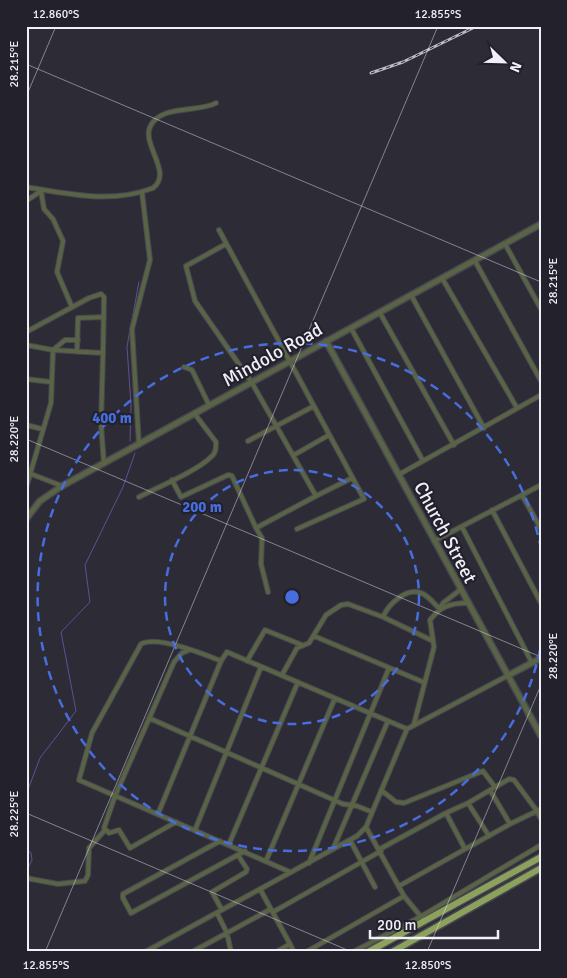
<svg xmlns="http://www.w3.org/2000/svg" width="567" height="978" font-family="Signika,sans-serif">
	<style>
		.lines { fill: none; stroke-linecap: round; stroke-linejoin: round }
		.stream { stroke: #5e5093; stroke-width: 1 }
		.minor-casing { stroke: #484751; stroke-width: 6 }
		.tertiary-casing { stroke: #484751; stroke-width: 8 }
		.trunk-casing { stroke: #484751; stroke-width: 9 }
		.minor { stroke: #596345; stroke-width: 4 }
		.tertiary { stroke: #596345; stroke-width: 5 }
		.trunk { stroke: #8ca25c; stroke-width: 6 }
		.rail-casing { stroke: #bcbbc4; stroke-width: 3 }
		.rail { stroke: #23212c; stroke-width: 1; stroke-dasharray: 4; stroke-linecap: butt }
		.ticks { fill: none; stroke: #f1f0f8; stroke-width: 1; stroke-opacity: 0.45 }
		.ring { fill: none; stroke: #476ede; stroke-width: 2.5; stroke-dasharray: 9 6 }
		.labels { text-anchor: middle; stroke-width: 4.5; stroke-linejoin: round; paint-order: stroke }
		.street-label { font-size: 19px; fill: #f1f0f8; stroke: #23212c }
		.centre { fill: #476ede; stroke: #23212c; stroke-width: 2.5 }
		.ring-label { font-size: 15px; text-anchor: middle; font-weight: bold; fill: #476ede; stroke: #23212c; stroke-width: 4.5; stroke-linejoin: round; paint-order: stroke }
		.neatline { fill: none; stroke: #f1f0f8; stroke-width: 2 }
		.ticks-label { font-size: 12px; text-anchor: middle; fill: #f1f0f8 }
	</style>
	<rect width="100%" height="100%" fill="#2d2b36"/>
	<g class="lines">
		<path class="stream" d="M131,325L139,282
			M130,441L131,405L127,347L130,329
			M26,795L40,758L76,711L61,632L90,602L85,565L123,487L135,453
			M26,849L31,853L32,860L26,872"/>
		<g class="minor-casing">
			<path id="minor" d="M26,187C69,194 112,204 153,188C173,173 142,145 150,127C160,104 198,113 216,103
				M41,191L44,209L53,219L63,241L57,272L72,307
				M26,201L41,191
				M219,230L364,499L297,529
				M226,244L186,266L195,301L252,383L316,496L352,478
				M505,244L541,309
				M475,261L541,381
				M442,278L517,408
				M411,295L484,428
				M380,313L454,445
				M351,328L423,461
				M26,332L89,298L101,294L104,297L103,353
				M26,345L53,350L103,353L101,424L104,464
				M77,352L78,318L104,317
				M184,367L192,370L209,405
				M26,379L51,382
				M26,425L42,429
				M248,441L314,406
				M139,445L132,329L150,260L142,192
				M294,455L329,435
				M26,472L62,486
				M398,475L541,395
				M172,480L181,497L228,475L232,476L256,528
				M26,488L51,403L53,350L65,340H78
				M522,495L541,529
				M139,497C158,487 197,471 211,457C216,453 216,448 216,442L194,413
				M492,510L541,603
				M462,527L532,663
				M434,541L541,485
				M268,592L261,564L262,538L256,528L316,496
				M440,608L443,603L460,590
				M383,617C388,605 406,587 421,593C428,595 434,604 440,609
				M314,636L423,682
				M247,661L265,630L302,645
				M282,675L297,648L309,643L326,615L341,605L348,604L383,617L433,641
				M149,718L343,804L357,806L372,812
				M414,724L434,647L430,620C440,607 450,603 467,603
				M381,790L396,802L404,803L483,771L495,787
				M490,790L510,824
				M468,803L489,836
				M541,809L537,811L541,819
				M446,813L465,849
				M158,814L221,661
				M176,822L130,848L119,830L109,833L104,828L115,796L174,662L182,653L189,650
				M195,830L261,667
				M350,840L375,887
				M220,841L123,894V898L131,913L245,851
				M229,844L298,682
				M333,849L388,721
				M380,849L446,813L468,803L509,779L514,780L537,811L510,824L399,886
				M266,861L335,698
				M309,863L389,668
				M290,872L79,780L92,733L141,644C157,635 204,654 221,661L227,652L407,729
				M26,878L58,884L85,881L88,875L89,848L105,830
				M260,889L290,944L276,952
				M404,896L422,918
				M222,910L212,892L246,872L247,869L238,855
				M273,912L381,851
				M217,913L227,933L231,952
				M290,944L294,952
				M145,952L357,836L366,827L407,729L507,676
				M192,952L271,909
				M306,952L404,896L366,827
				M353,952L420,917L541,845"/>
		</g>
		<g class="tertiary-casing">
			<path id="tertiary" d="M326,341L541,736
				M26,519L40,501L62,486L541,224
				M507,676L541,658"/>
		</g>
		<g class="trunk-casing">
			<path id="trunk" d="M368,952L541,857
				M392,952L541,868"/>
		</g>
		<use href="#minor" class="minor"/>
		<use href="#tertiary" class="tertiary"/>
		<use href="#trunk" class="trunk"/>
		<g class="rail-casing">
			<path id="rail" d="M371,73L403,62L477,26"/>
		</g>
		<use href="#rail" class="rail"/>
	</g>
	<path class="ticks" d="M26,64L541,282M26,97L56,26M26,439L541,657M26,813L352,952M45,952L438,26M427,952L541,685"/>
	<g class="ring">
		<circle cx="292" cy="597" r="127"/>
		<path d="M540 650A254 254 0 1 1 540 544"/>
	</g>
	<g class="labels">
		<g class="street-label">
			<text transform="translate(272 354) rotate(-29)" y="7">Mindolo Road</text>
			<text transform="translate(446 532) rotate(62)" y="7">Church Street</text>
		</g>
	</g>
	<circle cx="292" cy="597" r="8" class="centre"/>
	<g class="ring-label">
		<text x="112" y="423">400 m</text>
		<text x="202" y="512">200 m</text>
	</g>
	<rect width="567" height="978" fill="none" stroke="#23212c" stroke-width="55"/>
	<g transform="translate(504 62) rotate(113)" stroke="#23212c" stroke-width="4" paint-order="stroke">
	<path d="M0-4L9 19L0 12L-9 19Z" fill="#f1f0f8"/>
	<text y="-8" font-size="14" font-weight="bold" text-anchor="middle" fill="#f1f0f8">N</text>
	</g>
	<path d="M370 930v8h128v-8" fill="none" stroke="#f1f0f8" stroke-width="2.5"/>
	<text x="377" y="930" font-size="15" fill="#f1f0f8" stroke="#23212c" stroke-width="4" paint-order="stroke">200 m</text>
	<rect x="28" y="28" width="512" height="922" class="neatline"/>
	<g class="ticks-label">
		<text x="56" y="18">12.860°S</text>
		<text x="438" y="18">12.855°S</text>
		<text transform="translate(14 64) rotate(-90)" y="4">28.215°E</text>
		<text transform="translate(553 281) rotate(-90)" y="4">28.215°E</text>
		<text transform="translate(14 439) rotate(-90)" y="4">28.220°E</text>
		<text transform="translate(553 656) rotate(-90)" y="4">28.220°E</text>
		<text transform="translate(14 814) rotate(-90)" y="4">28.225°E</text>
		<text x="46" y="969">12.855°S</text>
		<text x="428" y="969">12.850°S</text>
	</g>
</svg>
